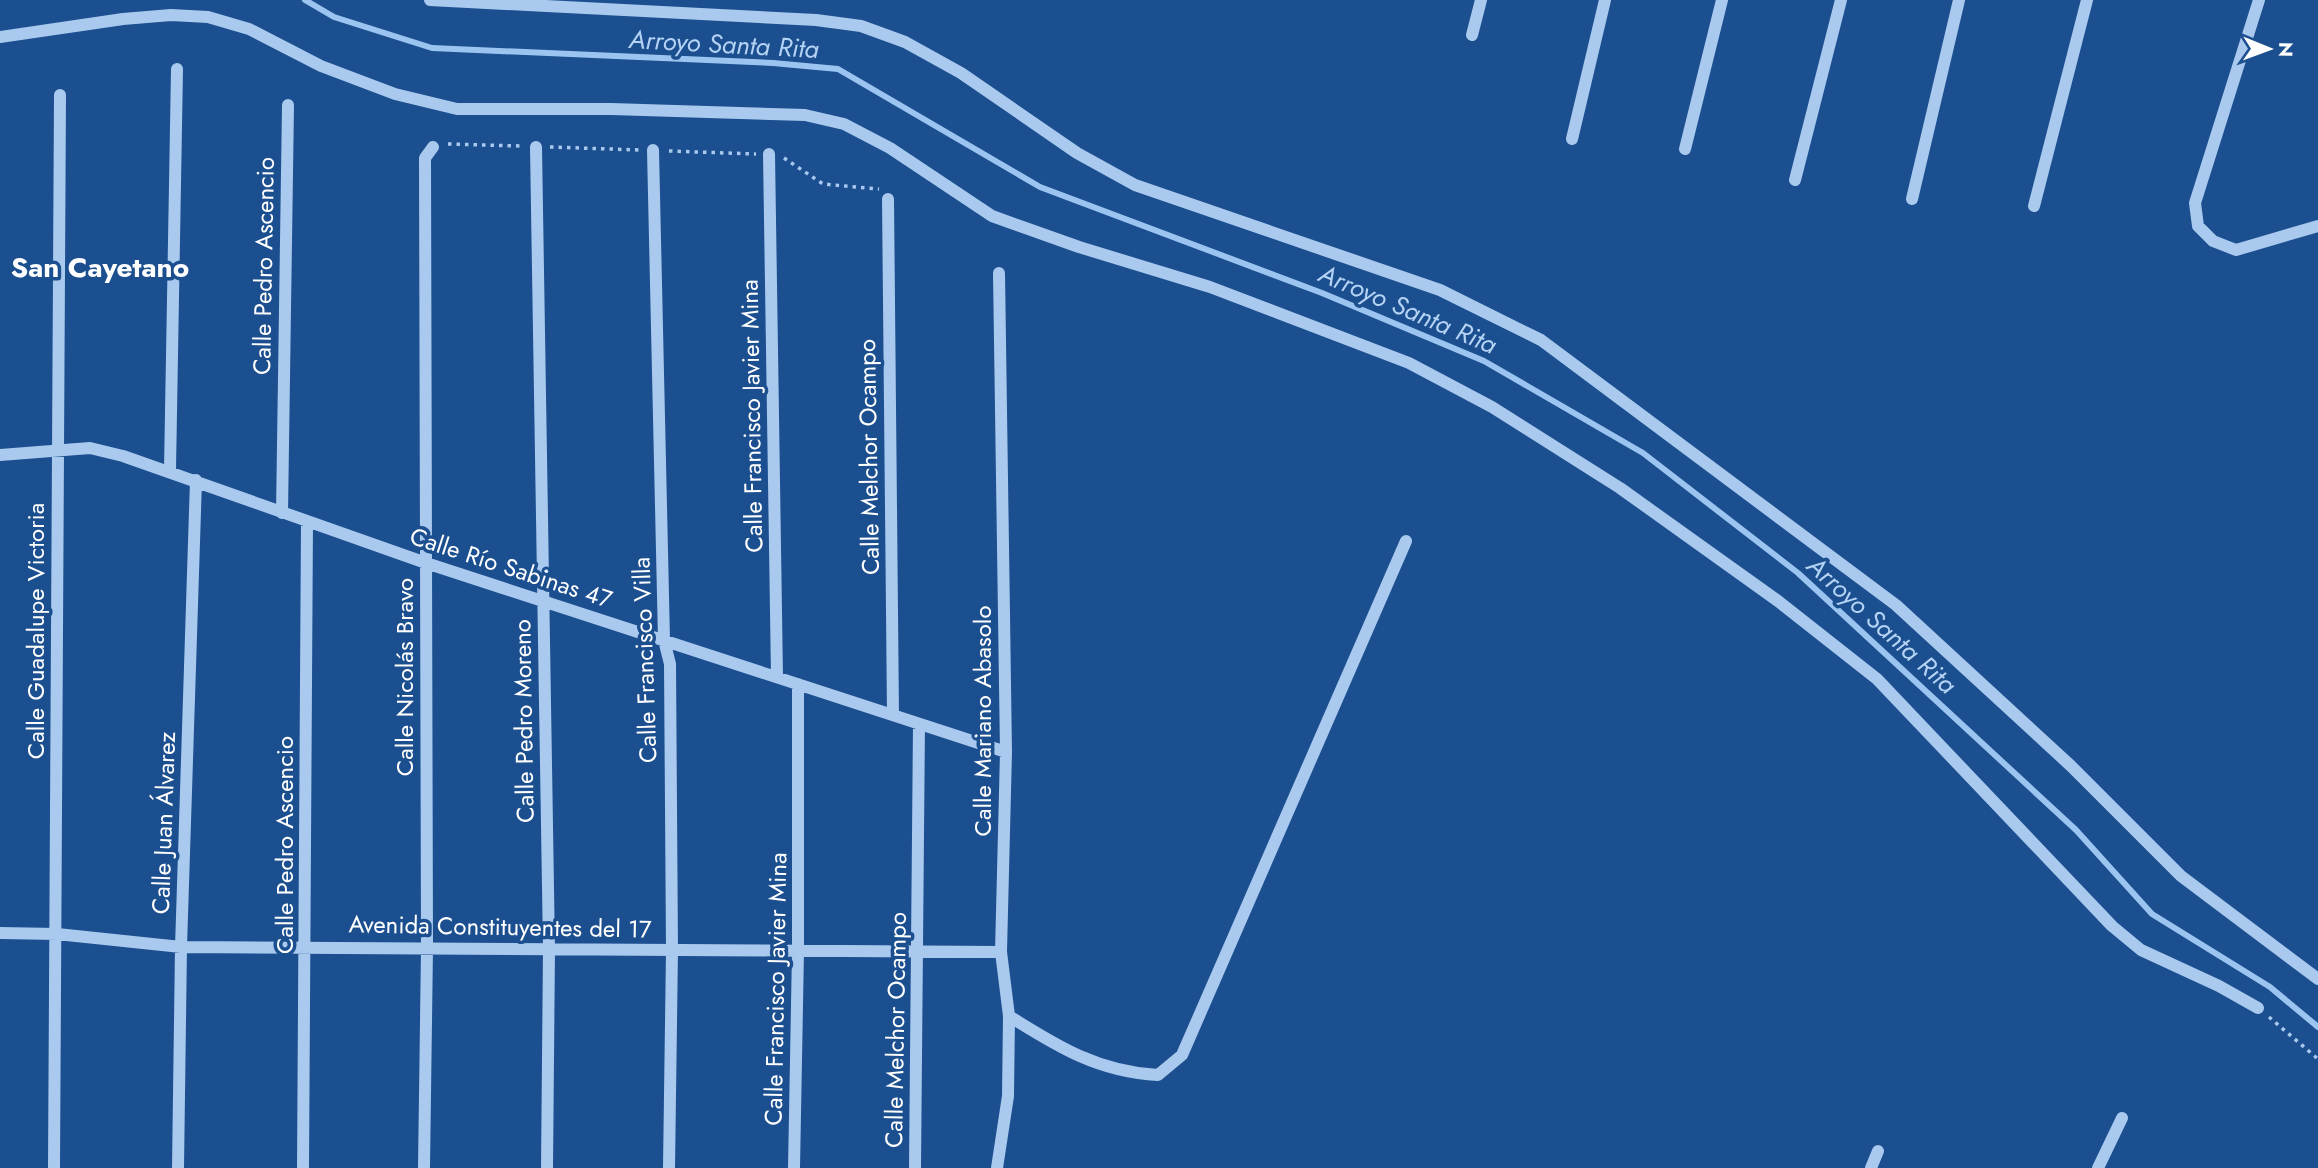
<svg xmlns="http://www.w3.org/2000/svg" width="2318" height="1168" font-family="Jost,sans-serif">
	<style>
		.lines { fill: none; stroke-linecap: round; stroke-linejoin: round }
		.stream { stroke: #9cc4f0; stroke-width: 6 }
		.path { stroke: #a9c9ee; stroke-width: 3.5; stroke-dasharray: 3.5 5; stroke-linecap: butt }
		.minor { stroke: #a9c9ee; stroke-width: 12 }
		.labels { text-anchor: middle; stroke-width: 7; stroke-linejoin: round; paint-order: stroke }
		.street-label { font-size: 24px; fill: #fff; stroke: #1b4f8f }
		.water-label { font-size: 26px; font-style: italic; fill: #b5d3f5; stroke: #1b4f8f }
		.quarter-label { font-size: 28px; font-weight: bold; fill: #fff; stroke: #1b4f8f }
	</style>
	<rect width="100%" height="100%" fill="#1b4f8f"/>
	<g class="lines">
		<path class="stream" d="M305,0L334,17L432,48L773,63L838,69L1040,187L1322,293L1484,361L1643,453L1798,573L2076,830L2152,914L2270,987L2318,1027"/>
		<path class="path" d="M448,144L521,146
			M550,147L640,150
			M669,151L756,154
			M784,158L823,184L879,189
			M2269,1017L2318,1059"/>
		<path class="minor" d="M430,0L816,20L861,26L905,42L961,73L1077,153L1135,185L1440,290L1541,340L1896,605L2071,766L2181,876L2318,979
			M2259,0L2195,203L2198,226L2213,241L2236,250L2318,226
			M1472,35L1481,0
			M0,37L123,19L171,15L208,17L249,29L321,66L395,94L457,109H611L805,115L844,124L890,148L992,216L1079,247L1210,287L1409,363L1492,407L1620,488L1778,601L1877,679L2112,926L2141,950L2219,986L2258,1008
			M1572,139L1605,0
			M536,147L549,949L547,1168
			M1685,149L1722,0
			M653,150L664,640L670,664L672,950L669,1168
			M769,154L777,677
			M1795,180L1841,0
			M888,199L893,715
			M1912,199L1959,0
			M2034,206L2087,0
			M0,455L90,448L123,456L426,563L1006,752
			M170,470L177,69
			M282,513L288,105
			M0,933L57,934L181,947L1001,952
			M1009,1016C1058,1047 1099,1072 1158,1075L1182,1055L1406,541
			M54,1168L60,95
			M178,1168L181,947L196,480
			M303,1168L307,521
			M424,1168L427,948L425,158L433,147
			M794,1168L798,951V684
			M915,1168L919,724
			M997,1168L1008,1096L1009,1016L1001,952L1006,752L999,273
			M1871,1168L1878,1151
			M2098,1168L2122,1118"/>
	</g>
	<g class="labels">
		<g class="street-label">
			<text transform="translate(264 266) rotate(-89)" y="8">Calle Pedro Ascencio</text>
			<text transform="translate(752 416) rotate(-91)" y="8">Calle Francisco Javier Mina</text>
			<text transform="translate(869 457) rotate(-91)" y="8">Calle Melchor Ocampo</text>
			<text transform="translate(511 568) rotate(18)" y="8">Calle Río Sabinas 47</text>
			<text transform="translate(36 631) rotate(-90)" y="8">Calle Guadalupe Victoria</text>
			<text transform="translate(645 660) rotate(-92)" y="8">Calle Francisco Villa</text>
			<text transform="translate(405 677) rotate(-90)" y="8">Calle Nicolás Bravo</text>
			<text transform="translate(524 721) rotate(-91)" y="8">Calle Pedro Moreno</text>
			<text transform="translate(983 721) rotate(-90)" y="8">Calle Mariano Abasolo</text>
			<text transform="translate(164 823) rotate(-88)" y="8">Calle Juan Álvarez</text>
			<text transform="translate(285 845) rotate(-90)" y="8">Calle Pedro Ascencio</text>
			<text transform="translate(500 927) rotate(1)" y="8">Avenida Constituyentes del 17</text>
			<text transform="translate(776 989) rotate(-89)" y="8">Calle Francisco Javier Mina</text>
			<text transform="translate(896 1030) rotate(-89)" y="8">Calle Melchor Ocampo</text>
		</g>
		<g class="water-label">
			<text transform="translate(724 44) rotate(3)" y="9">Arroyo Santa Rita</text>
			<text transform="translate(1408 309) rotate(23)" y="9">Arroyo Santa Rita</text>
			<text transform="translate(1882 625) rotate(42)" y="9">Arroyo Santa Rita</text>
		</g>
		<g class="quarter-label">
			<text x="100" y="277">San Cayetano</text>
		</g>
	</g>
	<g transform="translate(2269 49) rotate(91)" stroke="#1b4f8f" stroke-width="5" paint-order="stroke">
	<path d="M0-5L12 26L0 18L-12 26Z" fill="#ffffff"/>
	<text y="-10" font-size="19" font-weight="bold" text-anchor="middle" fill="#ffffff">N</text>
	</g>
</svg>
